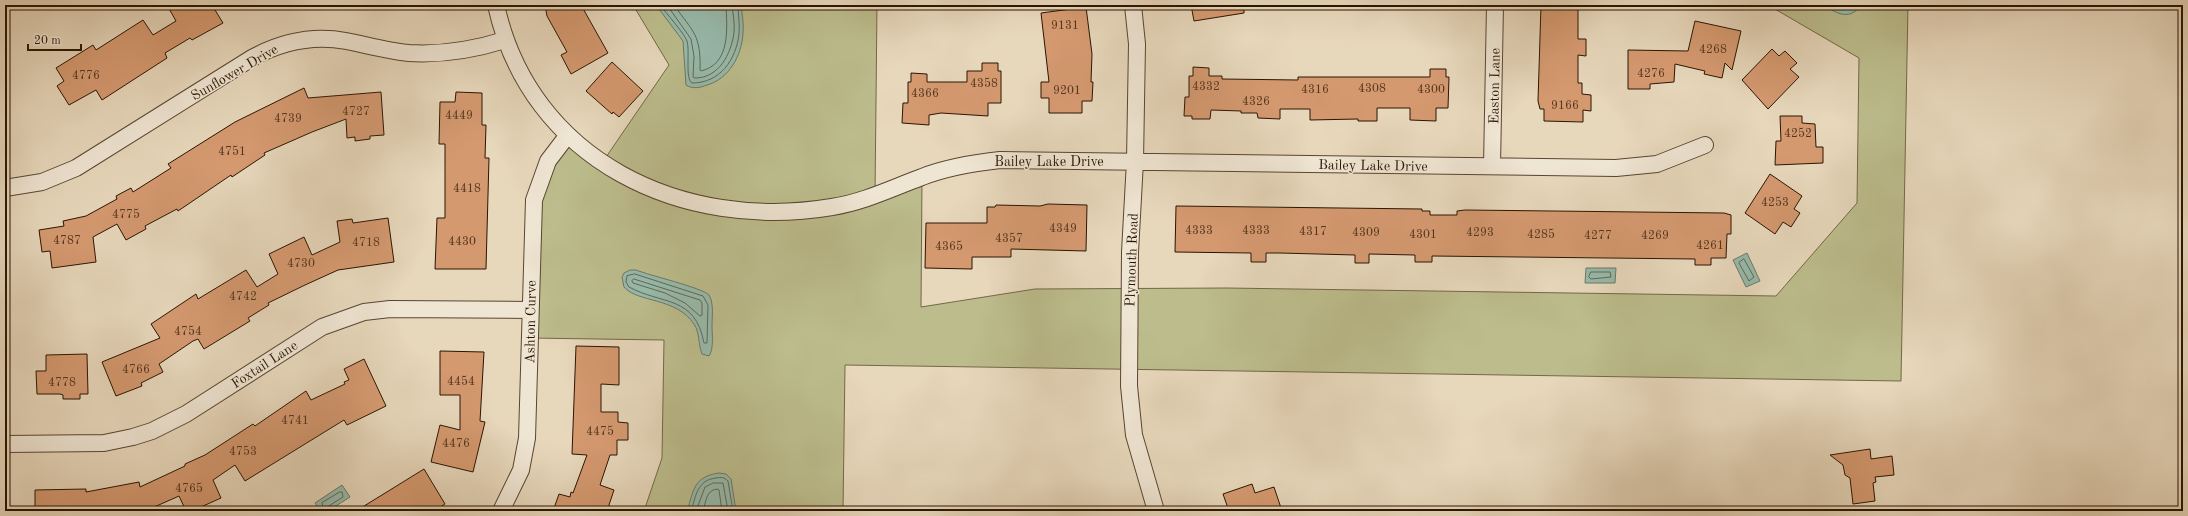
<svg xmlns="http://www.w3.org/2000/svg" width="2188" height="516" font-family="'Old Standard TT',serif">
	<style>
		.green { fill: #bcbc8c; stroke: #736847 }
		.water { fill: #97baab; stroke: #6b7867 }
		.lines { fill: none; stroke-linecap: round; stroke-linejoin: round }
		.shore { stroke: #606856; stroke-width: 1 }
		.building { fill: #d59970; stroke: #2a1502 }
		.street-casing { stroke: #594630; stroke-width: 18 }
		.street { stroke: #efe5d3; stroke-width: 16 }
		.labels { text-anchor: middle; stroke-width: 3; stroke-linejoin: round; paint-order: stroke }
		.number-label { font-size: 12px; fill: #55361e }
		.street-label { font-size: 14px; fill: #2a1502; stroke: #efe5d3 }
	</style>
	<rect width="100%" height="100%" fill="#e7d7bb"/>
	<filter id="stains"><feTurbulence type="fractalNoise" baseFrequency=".005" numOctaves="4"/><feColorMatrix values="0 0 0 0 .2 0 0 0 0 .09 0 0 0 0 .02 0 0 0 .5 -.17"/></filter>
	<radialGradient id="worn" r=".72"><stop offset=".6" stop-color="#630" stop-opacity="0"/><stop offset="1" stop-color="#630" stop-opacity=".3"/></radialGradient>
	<path class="green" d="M633,5H877L875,195L922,177L921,307L1035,289L1226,288L1776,296L1857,203L1859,58L1768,5H1908L1901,381L845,365L843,511H644L662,458L664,340L530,338L533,210L567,136L602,163L669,65Z"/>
	<path class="water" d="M656,5H741C742,14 744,24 743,33C742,55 729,79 707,85C700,88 692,89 686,85L683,41Z
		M1825,5H1861C1851,20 1837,15 1825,5Z
		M1747,253L1760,281L1746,287L1733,260Z
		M1586,268H1616L1615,283H1585Z
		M636,270C648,275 703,288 709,295C714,303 712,317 712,326C712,334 714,349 709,356L702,354C698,344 700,333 694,324C676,297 638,303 624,287L622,277L624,273L630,270Z
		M719,473L726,474L731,479L736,511H687C694,490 693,477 719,473Z
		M342,485L350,497L328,511H320L315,503Z"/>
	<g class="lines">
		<path class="shore" d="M660,5C666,13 684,33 687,41C690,51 685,79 692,83C720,83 736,60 739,34C740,24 738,14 738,5
			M667,5L691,39L694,56L693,77L695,78C719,78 731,54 734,33C735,24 733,14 732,5
			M674,5C693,32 701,34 700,70L701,71C731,64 727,28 726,5
			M1744,259L1754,277L1749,281L1739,263Z
			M1591,272H1610L1611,277L1591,279L1589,277Z
			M635,274L703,296L708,305L707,343H704C695,295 662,305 629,287L626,282L627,276Z
			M634,279L700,300L702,303V315L700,316L685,303L665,293L633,283L632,281Z
			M340,492H342L343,497L324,509L322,503Z
			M691,511C696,496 697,480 716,478C721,477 724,477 728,481L733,511
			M696,511L705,487L713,483H723L728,511
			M703,511C706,502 706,490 717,489L719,490L722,511"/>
	</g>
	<path class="building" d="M167,5H212L223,23L192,40L190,38L165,53L167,58L102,100L96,90L69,105L57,86L64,81L56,68L93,45L96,50L143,20L153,35L176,21Z
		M545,5H581L608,53L571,74L561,55L567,52L547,16Z
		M1191,5H1244V13L1194,21Z
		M1541,5H1578V39H1586V56L1578,55V83H1582V94L1591,95V111L1583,110V122L1544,121V109H1540L1538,101Z
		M1086,7L1092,54L1091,82H1093L1092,101H1082V113H1049V98H1041V82H1049L1041,13Z
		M1695,21L1741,31L1732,70L1725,63L1722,78L1704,74L1705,71L1675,64L1674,82L1650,84V89H1628V50L1688,51Z
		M1772,49L1779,56L1785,51L1797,63L1790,69L1799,77L1768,109L1742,80Z
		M612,62L643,91L619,117L613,112L612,114L586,91Z
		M982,63H998V71H1001V103H988V116L941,113L929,115V125L902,123L903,103H908V82H911V73L927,74V82H967V71H982Z
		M1193,67L1209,68V76H1222V79L1298,80V77H1430V69H1446V77H1449L1448,108H1436V121L1410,120V108H1377V121H1358V119L1310,120V109H1280V119L1258,118L1257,113H1241V111L1211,110L1210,119H1192V116H1184L1185,97H1189V76H1193Z
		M304,88L308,98L381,92L384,135L370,136V139L355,141V137L347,138L346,119L312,132L264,153L265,155L232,177L231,175L178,211L177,209L145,226L146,229L126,240L117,224L93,237L96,262L52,268L50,251L42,252L39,230L64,226L63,221L86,216L117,199L116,196L131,188L133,192L171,168L168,164L235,122Z
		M456,92L482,93V125H486L485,158H489L486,269H435L437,218H445V144H439L440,102H455Z
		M1780,116H1802V123L1815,124L1816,147H1823V163L1775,165L1776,141H1781Z
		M1770,174L1802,196L1794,209L1800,213L1791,227L1783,222L1775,234L1745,213Z
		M1048,204L1087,205L1086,251L1011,249V257H972V269L925,268L926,223H987V207H995L996,205L1040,206Z
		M1176,206L1422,209V211H1430V215H1457V211L1465,210L1724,213L1731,215V234H1727L1726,258H1711V265H1695V259L1432,256V262H1415V255L1369,254V263H1355V255L1280,253H1266V262H1251V253L1175,252Z
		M388,218L394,262L338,270L305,285L268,303L269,305L248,318L250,321L204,349L198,339L193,341L159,364L163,372L141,383L142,386L116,396L102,362L160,338L151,324L196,294L198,299L246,270L257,287L278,274L269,254L304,237L312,255L340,242L337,221L352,219L353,223Z
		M576,346L619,347V385L601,384V412H618V422L628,423V440H617V455H610L600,485L614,490L607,511H553L559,494L570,497L571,492L573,493L587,455L572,454Z
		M440,351L484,352L480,421L485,422L473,472L431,462L440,425L460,430V395H440Z
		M87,354L88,394H80V399H63V395L60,394H37L36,371H46V355Z
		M364,359L386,406L347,425L344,420L245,481L235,465L213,480L221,498L192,511H186L179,496L152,508V511H35V490L86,489V492L139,482L140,487L185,466V464L205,455L253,424L255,426L306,391L311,400L345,384L344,382L349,380L344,369Z
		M1870,449L1871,459L1892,456L1894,475L1875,477L1876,482L1873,483L1875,501L1853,504L1850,478L1845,475L1843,465L1830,455Z
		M424,469L445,504L434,511H356Z
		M1252,484L1255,493L1274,487L1281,508L1273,511H1229L1223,494Z"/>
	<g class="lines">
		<g class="street-casing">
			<path id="street" d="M496,5C530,161 683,232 832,207C864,202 892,188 922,177C947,167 973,163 1000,160L1616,168L1657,164L1705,145
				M1133,5L1137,44L1135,161L1130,252L1129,386L1134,435L1156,511
				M1492,166L1495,5
				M5,188L42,182L76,168L252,58C281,42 313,35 346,41C367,45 388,51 409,53C443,55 473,50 505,40
				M5,444L104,443L133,437L152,431L186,414L322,327L364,312L390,309L530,310
				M501,511L521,470L527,438L534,200L548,161L567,136"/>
		</g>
		<use href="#street" class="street"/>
	</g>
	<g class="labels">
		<g class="number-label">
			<text x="1065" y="29">9131</text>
			<text x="1713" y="53">4268</text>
			<text x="1651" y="77">4276</text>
			<text x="86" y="79">4776</text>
			<text x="984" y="87">4358</text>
			<text x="1206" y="90">4332</text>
			<text x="1372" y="92">4308</text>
			<text x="1315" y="93">4316</text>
			<text x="1431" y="93">4300</text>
			<text x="1067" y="94">9201</text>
			<text x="925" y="97">4366</text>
			<text x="1256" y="105">4326</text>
			<text x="1565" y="109">9166</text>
			<text x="356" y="115">4727</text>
			<text x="459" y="119">4449</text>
			<text x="288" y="122">4739</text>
			<text x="1798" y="137">4252</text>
			<text x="232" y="155">4751</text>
			<text x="467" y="192">4418</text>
			<text x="1775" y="206">4253</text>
			<text x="126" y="218">4775</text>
			<text x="1063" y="232">4349</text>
			<text x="1199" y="234">4333</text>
			<text x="1256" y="234">4333</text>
			<text x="1313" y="235">4317</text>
			<text x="1366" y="236">4309</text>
			<text x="1480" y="236">4293</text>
			<text x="1423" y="238">4301</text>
			<text x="1541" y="238">4285</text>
			<text x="1598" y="239">4277</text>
			<text x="1655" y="239">4269</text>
			<text x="1009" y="242">4357</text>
			<text x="67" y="244">4787</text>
			<text x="462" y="245">4430</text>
			<text x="366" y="246">4718</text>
			<text x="1710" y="249">4261</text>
			<text x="949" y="250">4365</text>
			<text x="301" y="267">4730</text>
			<text x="243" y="300">4742</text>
			<text x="188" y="335">4754</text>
			<text x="136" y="373">4766</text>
			<text x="461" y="385">4454</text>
			<text x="62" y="386">4778</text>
			<text x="295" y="424">4741</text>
			<text x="600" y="435">4475</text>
			<text x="456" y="447">4476</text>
			<text x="243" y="455">4753</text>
			<text x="189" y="492">4765</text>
		</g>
		<g class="street-label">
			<text transform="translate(234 72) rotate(-30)" y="5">Sunflower Drive</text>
			<text transform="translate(1494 86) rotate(-89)" y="5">Easton Lane</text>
			<text x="1049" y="166">Bailey Lake Drive</text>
			<text transform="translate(1373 165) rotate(1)" y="5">Bailey Lake Drive</text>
			<text transform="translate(1131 260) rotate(-88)" y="5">Plymouth Road</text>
			<text transform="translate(530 322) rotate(-89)" y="5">Ashton Curve</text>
			<text transform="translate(264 364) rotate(-33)" y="5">Foxtail Lane</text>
		</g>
	</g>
	<rect width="2188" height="516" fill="none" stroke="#e7d7bb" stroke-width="20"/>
	<rect x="6" y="6" width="2176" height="504" fill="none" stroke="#2a1502" stroke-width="2"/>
	<rect x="10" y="10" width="2168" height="496" fill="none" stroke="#2a1502"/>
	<path d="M28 44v6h53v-6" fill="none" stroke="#2a1502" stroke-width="2"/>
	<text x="34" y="44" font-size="12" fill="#2a1502" stroke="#efe5d3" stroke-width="3" paint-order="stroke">20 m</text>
	<rect width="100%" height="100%" filter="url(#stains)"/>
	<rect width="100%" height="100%" fill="url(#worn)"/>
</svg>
